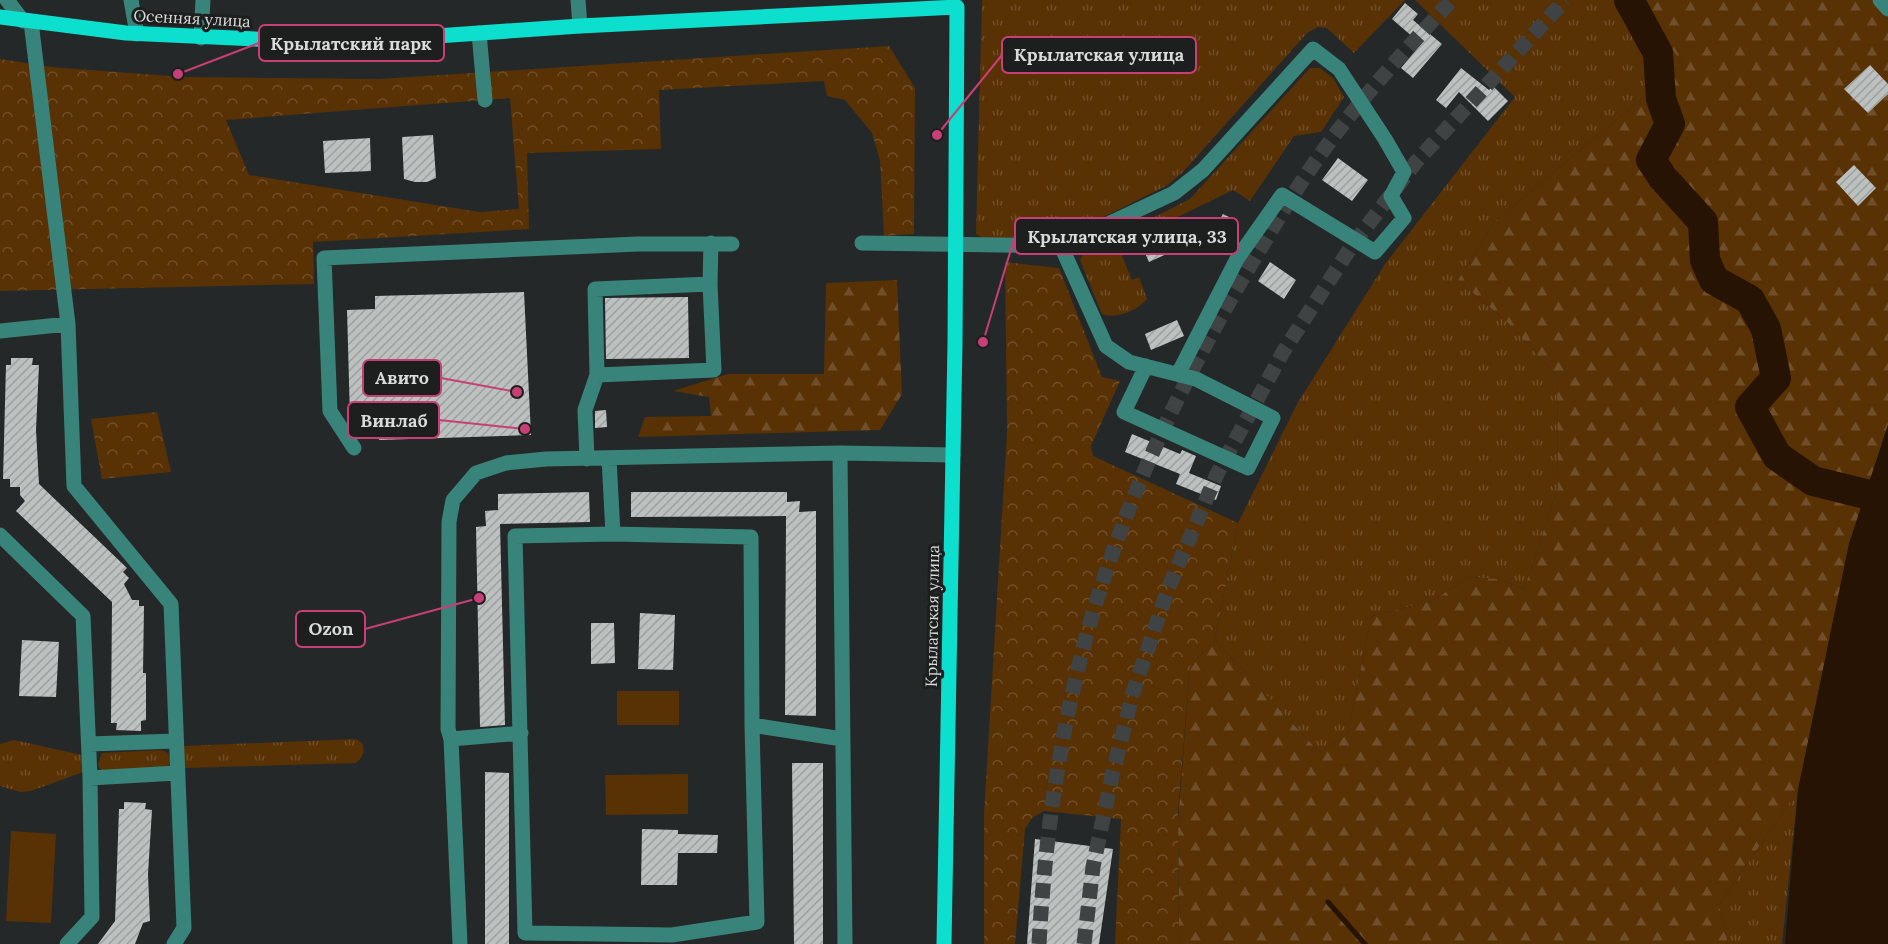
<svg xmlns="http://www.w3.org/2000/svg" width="1888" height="944" font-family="Lora,serif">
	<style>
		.grass { fill: url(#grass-tufts) }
		.forest { fill: url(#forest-firs) }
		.park { fill: url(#park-crowns); fill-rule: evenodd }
		.pitch { fill: #583105 }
		.water { fill: #261303 }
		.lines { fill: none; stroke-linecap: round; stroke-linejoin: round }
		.stream { stroke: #261303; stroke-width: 5 }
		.river { stroke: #261303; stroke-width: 30 }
		.building { fill: url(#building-hatch) }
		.major-tunnel { stroke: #404343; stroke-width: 15; stroke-dasharray: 15 8; stroke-linecap: butt }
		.minor { stroke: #38837a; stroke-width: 15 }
		.major { stroke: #0ddfce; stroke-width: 15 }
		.labels { text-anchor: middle; stroke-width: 6; stroke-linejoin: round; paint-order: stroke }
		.street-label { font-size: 16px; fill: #d9dbda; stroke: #1c1f1e }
		.leader { fill: none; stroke: #c73f74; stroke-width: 2 }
		.callout-dot { fill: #c73f74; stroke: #1c1f1e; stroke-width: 2 }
		.callout { fill: #1c1f1e; stroke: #c73f74; stroke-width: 2 }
		.callout-label { font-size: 18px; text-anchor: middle; font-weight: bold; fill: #d9dbda }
	</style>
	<defs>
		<pattern id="grass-tufts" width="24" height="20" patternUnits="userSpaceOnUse" patternTransform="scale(1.5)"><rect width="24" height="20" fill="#583105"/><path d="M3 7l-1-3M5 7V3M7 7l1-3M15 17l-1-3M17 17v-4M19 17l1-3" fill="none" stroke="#6f4e29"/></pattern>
		<pattern id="forest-firs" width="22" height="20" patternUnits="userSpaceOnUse" patternTransform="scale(1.5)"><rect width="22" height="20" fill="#583105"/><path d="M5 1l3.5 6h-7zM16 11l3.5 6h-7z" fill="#6f4e29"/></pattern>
		<pattern id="park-crowns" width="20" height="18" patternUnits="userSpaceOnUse" patternTransform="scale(1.5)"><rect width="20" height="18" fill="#583105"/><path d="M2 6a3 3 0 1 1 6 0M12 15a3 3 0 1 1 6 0" fill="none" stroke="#6f4e29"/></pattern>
		<pattern id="building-hatch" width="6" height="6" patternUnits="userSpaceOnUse" patternTransform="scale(1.5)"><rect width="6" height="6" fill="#bcc0bf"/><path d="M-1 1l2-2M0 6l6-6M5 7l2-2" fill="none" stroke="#9da0a0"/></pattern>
	</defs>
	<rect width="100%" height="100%" fill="#252828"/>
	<path class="grass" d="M982,0H1405L1354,53L1327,28L1318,27L1307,33L1183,172L1166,186L1073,232L1059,237L984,239L976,234Z
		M1415,0H1636L1683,64L1494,222L1458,280L1508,323L1557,376L1558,487L1524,589L1498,579L1470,577L1432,601L1372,616L1347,734L1320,753L1215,640L1238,523L1297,404L1385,264L1515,97Z
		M1310,68H1320L1333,78L1344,97L1321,132L1294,136L1250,201L1233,190L1118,246L1132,280L1139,277L1147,299C1137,311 1117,319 1102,314L1080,260L1085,252L1190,199Z
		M356,739L362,743L364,751L361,758L356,763L184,768L183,746Z
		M14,740L82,755L83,772L31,791L20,792L0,786V744Z
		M161,750L167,752L170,758L169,767L106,773L100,769L98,764L102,753Z
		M1798,790L1782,944H1728L1719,905Z"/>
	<path class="forest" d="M1636,0H1888V425L1849,544L1798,790L1719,905L1728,944H1182L1179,942L1178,822L1190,667L1215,640L1320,753L1347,734L1372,616L1432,601L1470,577L1498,579L1524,589L1558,487L1557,376L1508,323L1458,280L1494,222L1683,64Z
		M897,280L902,394L880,430L638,437L645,417L711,416L709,397L673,391L728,374H824L826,283Z"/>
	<path class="park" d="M889,46L915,88L914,234L884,236L880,160L872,133L845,100L827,96L824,81L659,90L661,149L527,153L529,229L313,242L314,284L0,291V59L51,67L183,77L379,79ZM510,98L519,209L479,212L249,175L226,120Z
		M1005,262L1059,268L1102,377L1120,381L1091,446L1093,456L1238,523L1215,640L1190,667L1178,813L1179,942L1182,944H1115L1121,819L1044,811L1032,818L1025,829L1015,944H984V814L1007,432Z
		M157,412L171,472L102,479L91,419Z"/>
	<path class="pitch" d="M617,691H679V725H617Z
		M688,774V814L606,815L605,775Z
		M11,831L56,834L51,923L6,921Z"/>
	<path class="water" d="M1888,425V944H1785L1798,790L1849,544Z"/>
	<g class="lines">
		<path class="stream" d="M1328,902L1365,944"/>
		<path class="river" d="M1629,0L1658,53L1661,99L1670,124L1651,160L1663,178L1703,222L1705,260L1714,280L1750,300L1766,329L1776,378L1750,407L1777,456L1813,481L1882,498L1888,502"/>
	</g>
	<path class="building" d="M1405,3L1418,14L1413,20L1442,44L1413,78L1401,68L1421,44L1392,19Z
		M1870,65L1888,84V94L1868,113L1844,89Z
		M1461,68L1489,90L1493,86L1508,101L1488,121L1459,92L1446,108L1436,100Z
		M433,135L436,178L427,182H415L404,179L402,137Z
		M370,138L371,171L325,173L323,141Z
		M1338,158L1368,180L1352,201L1322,180Z
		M1854,165L1876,188L1858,206L1836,182Z
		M1223,214L1237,221L1230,233L1216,226Z
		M1161,232L1171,252L1149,262L1140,242Z
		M1270,262L1296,280L1284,299L1258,281Z
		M524,292L531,435L379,440L378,416L350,417L347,310L375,309V296Z
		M688,297L689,358L606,359L605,298Z
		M1177,320L1184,336L1151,350L1145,334Z
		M11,358H33L32,365H39L36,430L39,484L127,568L123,572L129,578L124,584L132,600H139V606H144L143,673H146V720L141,721V731L116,730L117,723H111L112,602L16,511L25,501L20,495V487H10V479H3L6,365H11Z
		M606,410L607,427L595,428V411Z
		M1132,434L1180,454L1182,450L1196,456L1189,473L1221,486L1216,500L1176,484L1180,474L1125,452Z
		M589,492L590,522L500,524L505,725L480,727L476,527L486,526L485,511L498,510V494Z
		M631,492H787V502L800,501L799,512L816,511V716L785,715L786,516L631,517Z
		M640,613L675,615L673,670L638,669Z
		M591,623H614L615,663L591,664Z
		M22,640L59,642L56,697L19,696Z
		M792,763H823V944H794Z
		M485,772L509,773V944H485Z
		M124,802L146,803L145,809L152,810L148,874L150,921L143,923L135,944H98L115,921L119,809H124Z
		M642,829L678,830V834L718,835L717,853H678L677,885H641Z
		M1035,839L1113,849L1099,944H1027Z"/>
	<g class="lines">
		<path class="major-tunnel" d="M1039,944C1046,815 1067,683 1110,560C1143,464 1189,371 1240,283C1269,234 1297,185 1331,140C1368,90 1410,45 1452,0
			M1084,944L1093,867L1112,776L1133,693L1168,589L1217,474L1283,352L1351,247L1416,162L1565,0"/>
		<path class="minor" d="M7,0L23,21
			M131,0L137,34
			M578,0L580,26
			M1880,0L1888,9
			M31,22L68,324L74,486L171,604L184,928L174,944
			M479,33L485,100
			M201,38L203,0
			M862,243L1061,246L1174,193L1203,170L1313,49L1339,69L1385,139L1404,172L1391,196L1404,218L1375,252L1282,195L1237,259L1178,374
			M1061,246L1106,346L1129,362L1196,379L1273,418L1248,468L1124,412L1146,366
			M0,331L68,324
			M597,375L714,370L710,284L711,243
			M354,448L330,411L324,258L638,244H732
			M840,453L845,944
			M609,458L613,534
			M587,459L585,410L597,375L595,289L710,284
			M0,535L83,616L90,778L92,917L67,944
			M752,725L757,922L672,935L525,933L515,536L613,534L751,537L752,725L842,739
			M451,739L521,733
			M89,744L176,741
			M90,778L177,773
			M460,944L451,739L448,729L449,522L453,500L476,473L506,463L546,459L840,453L953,455"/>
		<path class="major" d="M0,17L126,33L299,41L408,38L580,26L957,7L955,343L944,944"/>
	</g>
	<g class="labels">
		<g class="street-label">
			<text transform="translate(192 18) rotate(3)" y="6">Осенняя улица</text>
			<text transform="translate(932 616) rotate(-89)" y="6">Крылатская улица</text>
		</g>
	</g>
	<path class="leader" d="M178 74L259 43M937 135L1002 55M983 342L1015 236M517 392L441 378M525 429L439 420M479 598L365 629"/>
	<g class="callout-dot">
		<circle cx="178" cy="74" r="6"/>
		<circle cx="937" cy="135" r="6"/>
		<circle cx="983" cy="342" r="6"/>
		<circle cx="517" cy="392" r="6"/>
		<circle cx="525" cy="429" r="6"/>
		<circle cx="479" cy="598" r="6"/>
	</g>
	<g class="callout">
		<rect x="259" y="25" width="185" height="36" rx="6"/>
		<rect x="1002" y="37" width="194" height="36" rx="6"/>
		<rect x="1015" y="218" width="223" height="36" rx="6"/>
		<rect x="363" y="360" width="78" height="36" rx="6"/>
		<rect x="348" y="402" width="91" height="36" rx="6"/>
		<rect x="296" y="611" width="69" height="36" rx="6"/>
	</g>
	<g class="callout-label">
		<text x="351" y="50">Крылатский парк</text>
		<text x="1099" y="61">Крылатская улица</text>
		<text x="1127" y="243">Крылатская улица, 33</text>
		<text x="402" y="384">Авито</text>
		<text x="394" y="427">Винлаб</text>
		<text x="331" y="635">Ozon</text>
	</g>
</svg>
